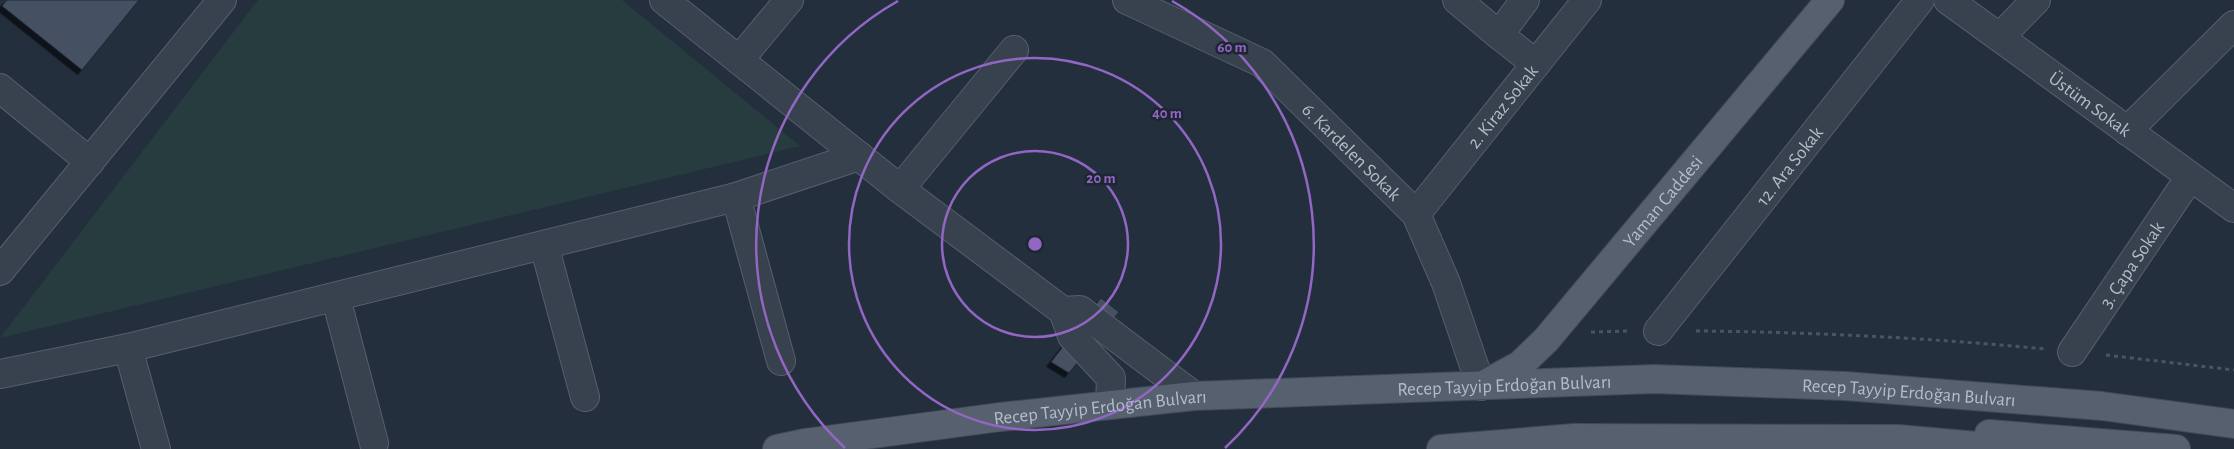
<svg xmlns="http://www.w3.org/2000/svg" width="2234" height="449" font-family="'Alegreya Sans',sans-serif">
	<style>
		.green { fill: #263c3f }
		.building { fill: #455162; stroke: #1f2835; filter: url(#shadow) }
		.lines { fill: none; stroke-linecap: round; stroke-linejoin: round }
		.minor-casing { stroke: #565f6c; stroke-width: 30 }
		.major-casing { stroke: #414a57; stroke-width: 30 }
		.path { stroke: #44595c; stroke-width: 3; stroke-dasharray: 4 4; stroke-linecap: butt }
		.minor { stroke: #38414e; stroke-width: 28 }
		.major { stroke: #56606e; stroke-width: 28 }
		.ring { fill: none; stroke: #9266c3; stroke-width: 2.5 }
		.labels { text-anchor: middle; stroke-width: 5; stroke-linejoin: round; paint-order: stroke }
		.street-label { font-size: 19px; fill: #b4bcc9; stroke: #1d2633 }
		.centre { fill: #9266c3; stroke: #1d2633; stroke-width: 2.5 }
		.ring-label { font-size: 15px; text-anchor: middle; font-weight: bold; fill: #9266c3; stroke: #1d2633; stroke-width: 5; stroke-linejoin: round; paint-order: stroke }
	</style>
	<defs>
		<filter id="shadow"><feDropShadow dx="-4.5" dy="4.5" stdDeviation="0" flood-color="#0009"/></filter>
	</defs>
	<rect width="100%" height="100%" fill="#242f3e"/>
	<path class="green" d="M258,0H622L800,146L0,338Z"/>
	<path class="building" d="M7,0H139L82,70L2,6Z
		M1101,298L1119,312L1069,373L1051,362Z"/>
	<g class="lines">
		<g class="minor-casing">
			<g id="minor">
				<path d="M664,0L900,189L1063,311L1072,336L1111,378L1110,405"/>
				<path id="s1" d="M1127,0L1262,63L1416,214L1446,283L1481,386"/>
				<path d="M1457,0L1499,35L1525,0"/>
				<path id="s2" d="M1948,0L2234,208"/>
				<path d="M1499,35L1536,64"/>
				<path d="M2000,37L2036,0"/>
				<path d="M739,60L789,0"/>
				<path d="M0,88L90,162"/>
				<path d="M2127,131L2234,25"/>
				<path d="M900,189L1014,50"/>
				<path d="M736,197L781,361"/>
				<path id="s3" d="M1416,214L1587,0"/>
				<path d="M544,245L585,397"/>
				<path d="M0,271L222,0"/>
				<path d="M336,298L374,443"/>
				<path d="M1063,311L1080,310L1194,396"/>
				<path id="s4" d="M1658,331L1920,0"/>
				<path d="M128,348L156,449"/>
				<path id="s5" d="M2072,352L2190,177"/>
				<path d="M0,374L128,348L736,197L859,156"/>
			</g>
		</g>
		<g class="major-casing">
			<g id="major">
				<path id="s6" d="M1487,383L1520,365L1546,340L1830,0"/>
				<path d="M1989,434L2176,449"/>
				<path id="s7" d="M777,449L805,443L1000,417L1194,396L1654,379L1845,386L2102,406L2234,424"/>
				<path d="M1441,449L1574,438L1898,439L2011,449"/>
			</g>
		</g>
		<path class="path" d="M1696,331C1813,332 1929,338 2045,349
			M1591,332L1630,331
			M2106,355L2234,370"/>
		<use href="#minor" class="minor"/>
		<use href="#major" class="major"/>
	</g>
	<g class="ring">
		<circle cx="1035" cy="244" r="93"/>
		<circle cx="1035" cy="244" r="186"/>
		<path d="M845 448A279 279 0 0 1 898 1M1172 1A279 279 0 0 1 1225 448"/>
	</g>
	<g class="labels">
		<g class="street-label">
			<text dy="7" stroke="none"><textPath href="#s2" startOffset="176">Üstüm Sokak</textPath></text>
			<text dy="7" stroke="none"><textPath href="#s3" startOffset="138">2. Kiraz Sokak</textPath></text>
			<text dy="7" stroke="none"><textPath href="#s1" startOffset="275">6. Kardelen Sokak</textPath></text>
			<text dy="7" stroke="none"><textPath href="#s4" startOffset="211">12. Ara Sokak</textPath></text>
			<text dy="7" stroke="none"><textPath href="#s6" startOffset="255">Yaman Caddesi</textPath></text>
			<text dy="7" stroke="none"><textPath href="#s5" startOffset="106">3. Çapa Sokak</textPath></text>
			<text dy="7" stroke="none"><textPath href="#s7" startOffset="731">Recep Tayyip Erdoğan Bulvarı</textPath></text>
			<text dy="7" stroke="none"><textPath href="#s7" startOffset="1136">Recep Tayyip Erdoğan Bulvarı</textPath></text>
			<text dy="7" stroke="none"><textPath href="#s7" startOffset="326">Recep Tayyip Erdoğan Bulvarı</textPath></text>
		</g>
	</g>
	<circle cx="1035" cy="244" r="8" class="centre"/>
	<g class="ring-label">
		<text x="1232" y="52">60 m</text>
		<text x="1167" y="118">40 m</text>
		<text x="1101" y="183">20 m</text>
	</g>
</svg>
